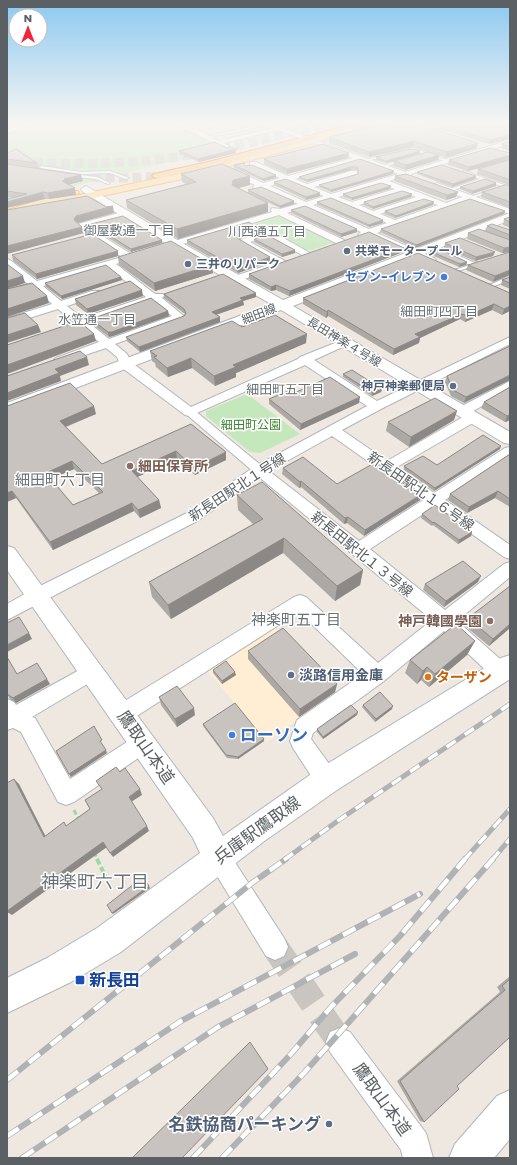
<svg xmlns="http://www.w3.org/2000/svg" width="517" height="1165" font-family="Poppins,'Noto Sans JP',sans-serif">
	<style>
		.commercial { fill: #ffedd4 }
		.green { fill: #c4e7bc }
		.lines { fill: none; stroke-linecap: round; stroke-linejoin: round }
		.minor-tunnel { stroke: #c9c6c2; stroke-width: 27; stroke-dasharray: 27 14; stroke-linecap: butt }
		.motorway-tunnel { stroke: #c9c6c2; stroke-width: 9; stroke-dasharray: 9 4.5; stroke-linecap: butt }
		.service-casing { stroke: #b2b6ba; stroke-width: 2 }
		.pedestrian-casing { stroke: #b2b6ba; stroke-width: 2 }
		.minor-casing { stroke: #b2b6ba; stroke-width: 2 }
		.tertiary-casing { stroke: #b2b6ba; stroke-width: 2 }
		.primary-casing { stroke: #f8a84f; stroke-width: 2 }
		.motorway-casing { stroke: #ee7500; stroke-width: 2 }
		.path-far1 { stroke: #9ed9a2; stroke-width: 3; stroke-dasharray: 5 2.5; stroke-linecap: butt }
		.path { stroke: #9ed9a2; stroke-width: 4; stroke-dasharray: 6 3; stroke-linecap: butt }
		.service { fill: #fff; fill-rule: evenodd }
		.pedestrian { fill: #fff; fill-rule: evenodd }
		.minor { fill: #fff; fill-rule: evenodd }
		.tertiary { fill: #fff; fill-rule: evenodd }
		.primary { fill: #ffdfa4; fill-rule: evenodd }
		.motorway { fill: #ffc986; fill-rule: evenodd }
		.rail-far1-casing { stroke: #b1b2b3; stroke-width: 5 }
		.rail-casing { stroke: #b1b2b3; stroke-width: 6 }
		.rail-far1 { stroke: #fff; stroke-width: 3.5; stroke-dasharray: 11; stroke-linecap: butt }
		.rail { stroke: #fff; stroke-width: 4.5; stroke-dasharray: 14; stroke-linecap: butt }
		.wall { fill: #aca8a3; fill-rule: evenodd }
		.shaded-wall { fill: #8c8885 }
		.building { fill: #c8c3be; stroke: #8c8885; fill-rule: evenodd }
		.service-dot { fill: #5c6f8a; stroke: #fff; stroke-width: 1.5 }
		.shop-dot { fill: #3f7fe0; stroke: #fff; stroke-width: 1.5 }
		.education-dot { fill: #8d6e63; stroke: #fff; stroke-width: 1.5 }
		.food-dot { fill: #e8710a; stroke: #fff; stroke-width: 1.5 }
		.transit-dot { fill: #1a4fb4; stroke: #fff; stroke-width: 1.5 }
		.labels { text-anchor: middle; stroke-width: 3; stroke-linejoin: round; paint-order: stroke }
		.far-service-label { font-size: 12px; font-weight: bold; fill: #4e5e75; stroke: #fff; text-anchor: start }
		.far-shop-label { font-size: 12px; font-weight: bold; fill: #366cbe; stroke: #fff; text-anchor: end }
		.far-street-label { font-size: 12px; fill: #5a6063; stroke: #fff }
		.far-park-label { font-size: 12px; fill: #3c842f; stroke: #fff }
		.far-neighbourhood-label { font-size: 13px; fill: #6b7275; stroke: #fff }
		.education-label { font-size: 14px; font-weight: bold; fill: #785e54; stroke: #fff; text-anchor: start }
		.street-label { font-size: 14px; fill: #5a6063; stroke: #fff }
		.service-label { font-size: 14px; font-weight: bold; fill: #4e5e75; stroke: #fff; text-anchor: start }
		.food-label { font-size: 14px; font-weight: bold; fill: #c56008; stroke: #fff; text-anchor: start }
		.neighbourhood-label { font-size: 15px; fill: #6b7275; stroke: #fff }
		.near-shop-label { font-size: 17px; font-weight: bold; fill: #366cbe; stroke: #fff; text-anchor: start }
		.near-street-label { font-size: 17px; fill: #5a6063; stroke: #fff }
		.near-transit-label { font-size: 17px; font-weight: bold; fill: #164399; stroke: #fff; text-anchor: start }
		.near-service-label { font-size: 17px; font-weight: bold; fill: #4e5e75; stroke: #fff; text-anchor: end }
		.near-neighbourhood-label { font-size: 18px; fill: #6b7275; stroke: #fff }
	</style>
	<rect width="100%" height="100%" fill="#eee8e1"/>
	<path class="commercial" d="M275,626L338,691L267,742L207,670Z"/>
	<path class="green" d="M45,122H179L225,148L7,203V133Z
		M274,216H283L334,240L333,243L312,250H305L255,224L256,222Z
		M247,394L300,434L260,453L250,452L206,416V411Z"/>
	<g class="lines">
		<path class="minor-tunnel" d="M275,947L340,1042"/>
		<path class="motorway-tunnel" d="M7,161C64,165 120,165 177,157C230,149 282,135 334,122
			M92,177L122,178L157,176"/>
		<g class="service-casing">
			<path id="service" d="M267,123L268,125L207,138L205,137Z
				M413,148L450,161L447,162L413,150L366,161L364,160Z
				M404,159L407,160L384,167L382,166Z
				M41,166L82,172L110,171L129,178L126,179L110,173L82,174L40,168Z
				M464,171L510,187V189L484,180L450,191V189L480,179L463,173Z
				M70,174L97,177L110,183L108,184L96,179L69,176Z
				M491,190L494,191L472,198L470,197Z
				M431,245H435L475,263L478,262L481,264L454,272V270L470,265L431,247Z
				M510,276V280L492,287L487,286Z"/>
		</g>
		<g class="pedestrian-casing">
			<path id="pedestrian" d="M190,409L194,410L263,467L264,470L263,473H255L186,414L185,412Z"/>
		</g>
		<g class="minor-casing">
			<path id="minor" d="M30,122H41L7,133V129Z
				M171,122H182L193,128L217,122H230L198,130L219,141L272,128L258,122H268L279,126L295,122H307L285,129L405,172L510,140V144L411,174V177L405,176L389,181L446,203L462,197L434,187L433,185L437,183L510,209V214L469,200L377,233L434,258L436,260L434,262H428L369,236L359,237L358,235L361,232L305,207L287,213L344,240L345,242L344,244H338L279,215L116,264L155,294H163L164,296L162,298L185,317L184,319L115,344L127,354L131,362L191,407L298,359L300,357L345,339L349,340L351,342L349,344L314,360L377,401L510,337V344L381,409L342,430L387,461L468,414H478L480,417L478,420L397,467L434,493L505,448L510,447V457L445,500L510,545V559L504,557L434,507L370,549L445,610L504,564L510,562V577L457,621L508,666L510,673L508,678L501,680L494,678L444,631L384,681L313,733L311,739L335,772L338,780L335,788L327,791L319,788L293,748L290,741L297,720L363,674L299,612L129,721L122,723L115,721L112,714L115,707L294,597L300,595L306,597L378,663L432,620L259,477L199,520L7,620V604L30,591L189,512L254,467L367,406L305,365L190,416L185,415L121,367L117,357L106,348L64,362H56L54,360L56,358L99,342L81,327L73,330L69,329L68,327L74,322L58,309L7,325V318L52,304L34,288L7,296V290L28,284L7,267V259L10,260L37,281L122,257L78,228L77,226L78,224L126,211L129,212L130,214L129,216L88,227L131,254L272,212L271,210L272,208L280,209L298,204L262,188L254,189L253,187L255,185L227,173V169H233L263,183L280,178L250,166V162H256L288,176L353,158L278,130L224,143L231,148L228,150ZM360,160L398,174L331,194L314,187L357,175V171H351L307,184L295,179ZM287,181L324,196L306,202L270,186ZM381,184L395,189L352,202L338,197ZM402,192L416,197L373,211L359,205ZM331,199L387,223L369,229L313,205ZM423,200L438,205L395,220L380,214ZM107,267L146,297L82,318L67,306L100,295L101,293L100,291H92L61,301L43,286ZM153,301L172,316L109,339L89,323ZM332,436L423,500L359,541L269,471Z
				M257,225L271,231L312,254L307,257L304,256L267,236L250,242L285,261L287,263L285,265L282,266L240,244L239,242L240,240L260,233L253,228Z
				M271,264L276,267L274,269L235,282L230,279L232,277Z
				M510,381V390L468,414H458L457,411L458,408Z
				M92,663L99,665L102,671L99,677L32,717L35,718L70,779L136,736L143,733L150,736L153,743L150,750L74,802L66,805L58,802L21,732L13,728L7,730V699L14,702L16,705Z
				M219,846L227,850L284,938L288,947L284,956L275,960L266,956L211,866L207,858L211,850Z
				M340,1028L350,1032L426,1133L433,1158H403L401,1150L330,1052L326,1042L330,1032Z"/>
		</g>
		<g class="tertiary-casing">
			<path id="tertiary" d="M86,186L184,244L283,300L510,213V220L293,306L510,432V444L504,443L281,310L7,414V403L271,304L176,250L82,191L81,189Z
				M7,546L14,548L213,818L223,836L317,770L501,658L510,655V679L337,790L263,842L121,952L71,982L7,1013V978L47,958L97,928L200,853L193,838L7,570Z
				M510,1090V1139L494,1158H449L455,1144L497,1096Z"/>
		</g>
		<g class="primary-casing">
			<path id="primary" d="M376,122H391L187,178L60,205L55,202L7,216V210L70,191H78L79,193L74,196L183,173Z"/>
		</g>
		<g class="motorway-casing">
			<path id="motorway" d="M361,122H376L216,166L157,179L152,176L154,174L212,161Z"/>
		</g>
		<path class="path-far1" d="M74,810L79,820
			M94,852L98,860"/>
		<path class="path" d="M97,859L112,890"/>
		<use href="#service" class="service"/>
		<use href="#pedestrian" class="pedestrian"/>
		<use href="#minor" class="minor"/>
		<use href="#tertiary" class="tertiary"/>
		<use href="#primary" class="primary"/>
		<use href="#motorway" class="motorway"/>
		<g class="rail-far1-casing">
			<path id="rail-far1" d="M284,860L339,820L510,704
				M464,860L510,809
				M492,860L510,839"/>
		</g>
		<g class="rail-casing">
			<path id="rail" d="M7,1080L252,883L286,859
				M7,1136L181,1021L420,894
				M22,1158L218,1027L355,954
				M193,1158L291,1054L331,1007L400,936L465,859
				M222,1158L304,1073L493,859"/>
		</g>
		<use href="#rail-far1" class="rail-far1"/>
		<use href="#rail" class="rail"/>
	</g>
	<path class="wall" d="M273,122H288L279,124Z
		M391,122L477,148L445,158L439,155L438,160L405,170L393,166L394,161L386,163L376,160V157L419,154L428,152L413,147L369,157L329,143V137Z
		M416,122H510L489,144Z
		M510,141V152L501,148L502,144Z
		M236,149V153L199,162L179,154V151Z
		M7,153L37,163L39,168L83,181L68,185L76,195L49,199H45L12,197H7Z
		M349,153L348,158L287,174L264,164V159Z
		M510,153V160L468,171L448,165L449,160Z
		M360,159L393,174L331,192L319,187V185L358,174V170H351L307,182L299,179V177Z
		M510,160V208L481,197L482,192L509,185L506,184L477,174L478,169Z
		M234,165L245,166L276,178L263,181L234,168Z
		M417,172L476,176L475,179L452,187L417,174Z
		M181,174L250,176V185L238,188L268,212L178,239L127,208L126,200L186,184L182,182Z
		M395,176L456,197L446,200L394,181Z
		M274,182L320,196L306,200L274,185Z
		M496,186L472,194L460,189V187Z
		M390,189L352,200L343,197V194Z
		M248,190L294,201V204L280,208L248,193Z
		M412,194L411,197L373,209L363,205L364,202Z
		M317,202L383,223L369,227L317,205Z
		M433,205L395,218L384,214L385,211Z
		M291,210L357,229V232L341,237L291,213Z
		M505,211L504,214L415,248L380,232L381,229Z
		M510,217V228L503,225L504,219Z
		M91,224L162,243L131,252L92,228Z
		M487,226L510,230V252L502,253L467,239L468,233L485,231Z
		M257,233L240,239H239L270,262L238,273L187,244V240Z
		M254,239L295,250V253L282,257L254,242Z
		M445,243L493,256L475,261L444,248Z
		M404,248L403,252L289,296L276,290L271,291L249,279V274Z
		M118,251V256L37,279L13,261L12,255Z
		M430,251L466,265L459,267L429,254Z
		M510,252L493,282L466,270L468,265Z
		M118,257L213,273L155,291L119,265Z
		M121,277L122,280L62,299L46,287L45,283Z
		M510,277V289L501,285L502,280Z
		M510,293L502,315L492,310L465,322L460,319L420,338L419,343L393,355L328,316L326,318L303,304V298Z
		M164,294L256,297L243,301L244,305L216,315L220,322L140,352L127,341L126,337L184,316L185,314L164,298Z
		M143,296L88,314L76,305L75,299Z
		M168,311L169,316L113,336L109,337L92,324L91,319Z
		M242,327L306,343L236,373V377L215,386L192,368L168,377L156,367L155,363L152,361L150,351Z
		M510,346L464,403L451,396L445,382L447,376Z
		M343,374L382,389L381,392L372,396L343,377Z
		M510,387V422L508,421L505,422L481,408L484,402Z
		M294,393L359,403L300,430L269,404V399Z
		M7,406L96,414L66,427L102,464L191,424L226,452V460L195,475L177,459L137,477L159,500L161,508L140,518L134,511L53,550L16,498L7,502ZM74,469L99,493L73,505L51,479Z
		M454,420L409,447L386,431L388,422Z
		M500,449L434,491L404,470V466L437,465Z
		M510,454V507L495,498L467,513L448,500L450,494Z
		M283,468L337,484L420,500L364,536L347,523L344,524L301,487L299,488L282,474Z
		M237,495L363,570L360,585L335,601L283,553L171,619L152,597L149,582L253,524L238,510Z
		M422,514L472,532L471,536L458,544L433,525L432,526L421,518Z
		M478,582L444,607L423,590L425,584Z
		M510,586V628L489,646L465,626L468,618Z
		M475,641L467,655L429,687L421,680L417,684L405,673L410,660Z
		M248,651L337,684L335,692L299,717L248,659Z
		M213,670L236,675L222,684L213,673Z
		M17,674L50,684L16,703L10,699L7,694Z
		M159,697L195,715L177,727L161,705Z
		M363,705L392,709L375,722L362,707Z
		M357,715L323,739L317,732V729Z
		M203,724L264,739V741L238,759L227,758L203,726Z
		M510,976V1037L457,1086L424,1122L420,1121L397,1081L500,992L497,987Z"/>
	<path class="shaded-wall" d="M279,122H288L279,124Z
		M510,135V139L489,144L490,140Z
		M414,141L413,147L369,157V152Z
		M478,143L477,148L445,158L447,152Z
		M236,149V153L199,162L198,159Z
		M420,151L419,154L386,163V161Z
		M349,153L348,158L287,174V169Z
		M439,155L438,160L405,170L406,165Z
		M510,155V160L468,171L469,167Z
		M351,167V170L307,182V180Z
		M394,171L393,174L331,192V190Z
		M81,175L83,181L67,185L62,181L64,179Z
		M276,175V178L263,181V179Z
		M250,176V185L234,189L232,185L233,180Z
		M476,176L475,179L452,187L453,184Z
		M496,183V186L472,194L473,191Z
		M391,186L390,189L352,200V198Z
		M75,188L76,195L49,199L48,193Z
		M43,192L45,199L7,208V202Z
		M458,192L456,197L446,200L447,195Z
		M320,193V196L306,200V197Z
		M412,194L411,197L373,209V207Z
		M294,201V204L280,208V206Z
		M434,202L433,205L395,218L396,216Z
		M268,203V212L178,239L177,229Z
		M113,206L114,213L78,223L74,220L76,216Z
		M505,211L504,214L415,248L416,245Z
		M383,220V223L369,227V225Z
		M82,227L84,233L7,254V246Z
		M257,228V233L240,239L238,242L237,238L239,234Z
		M357,229V232L341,237V234Z
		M162,240V243L131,252V249Z
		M510,247V252L502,253L504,248Z
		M404,248L403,252L289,296L290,291Z
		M295,250V253L282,257V254Z
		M118,251V256L37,279L36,274Z
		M495,252L493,256L475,261L476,257Z
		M270,257V262L238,273V269Z
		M467,262L466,265L459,267L460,264Z
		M212,265L213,273L155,291L154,283Z
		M510,270V275L493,282L495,276Z
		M23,276L25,283L7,289V281Z
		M121,277L122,280L62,299L61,296Z
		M276,285V290L271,291V287Z
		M142,290L143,296L88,314L87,309Z
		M256,293V297L243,301L244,305L212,316V312L240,298Z
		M47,296L49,303L7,317V309Z
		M494,304L492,310L465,322L467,316Z
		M510,306V311L502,315L504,309Z
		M328,310V316L326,318L327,312Z
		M168,311L169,316L113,336L109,337L108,332Z
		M462,314L460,319L420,338L419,343L393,355L394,349L415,334Z
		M220,317V322L140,352L139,347Z
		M38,325L41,332L7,343V335Z
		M94,334L96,341L7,374V365Z
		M307,334L306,343L236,373V377L215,386L214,376L233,365Z
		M87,357L89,365L60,376L61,381L7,401V393L55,369Z
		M191,358L192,368L168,377L167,368Z
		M510,375V380L464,403L466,397Z
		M382,389L381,392L372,396L373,393Z
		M360,397L359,403L300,430L301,424Z
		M94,406L96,414L62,428L60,421Z
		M457,411L454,420L409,447L411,437Z
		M510,415L508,421L505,422L507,416Z
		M501,446L500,449L434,491L435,488Z
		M176,451L177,459L133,479L132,471Z
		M226,452V460L195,475L194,468Z
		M72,461L74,469L49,480L46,473Z
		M301,481V487L299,488L300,482Z
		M12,491L16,498L7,502V493Z
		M498,491L495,498L467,513L469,507Z
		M422,494L420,500L364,536L365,530Z
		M159,500L161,508L140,518L138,510Z
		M132,503L134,511L53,550L50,542Z
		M348,517L347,523L344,524L345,518Z
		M472,532L471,536L458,544L459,540Z
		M284,538L283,553L171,619L168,605Z
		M363,570L360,585L335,601L337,586Z
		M481,576L478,582L444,607L446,601Z
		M510,624V628L489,646L493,639Z
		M29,633L32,639L7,652V645Z
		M475,641L467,655L429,687L435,674Z
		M427,667L421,680L417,684L423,671Z
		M235,672L236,675L222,684V681Z
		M47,679L50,684L16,703L13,698Z
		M337,684L335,692L299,717L300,709Z
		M393,706L392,709L375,722L376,719Z
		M194,708L195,715L177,727L175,719Z
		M358,712L357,715L323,739V737Z
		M264,739V741L238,759V757Z
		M106,750L107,753L71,777L69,774Z
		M14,779L19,784L48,841L44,837Z
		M140,789L142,795L131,802L129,797Z
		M147,826L149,831L113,857L110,853Z
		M103,842L107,847L12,915L7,912V911Z
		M149,886L150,888L113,914L112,913Z"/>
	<path class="building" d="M390,122H412L478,143L447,152L414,141L369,152L329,137Z
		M431,122H510V135L490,140Z
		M510,141V147L502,144Z
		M215,142L227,148L230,147L236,149L198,159L179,151Z
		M323,144L349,153L287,169L264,159Z
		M490,148L510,153V155L469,167L449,160Z
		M16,149L37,163L7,159V153Z
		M413,149L420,151L386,161L376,157L406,150Z
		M428,152L439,155L406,165L394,161Z
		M360,159L394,171L331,190L319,185L358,174V167H351L307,180L299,177Z
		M510,160V180L508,179L478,169Z
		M244,163L245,166L252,165L276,175L263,179L234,165Z
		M7,164L81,175L64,179L66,180L62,181L75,188L48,193L43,192L7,202V199L27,194L7,191Z
		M222,164L250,176L233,180L232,185L268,203L177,229L126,200L196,182L181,174Z
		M441,165L476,176L453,184L417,172Z
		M406,174L458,192L447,195L395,176Z
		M286,179L320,193L306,197L274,182Z
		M485,179L496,183L473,191L460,187Z
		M381,183L391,186L352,198L343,194Z
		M505,185H510V202L482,192Z
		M261,187L294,201L280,206L248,190Z
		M402,191L412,194L373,207L364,202Z
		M87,196L106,207L113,206L76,216L74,220L82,227L7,246V210Z
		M331,198L383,220L369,225L317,202Z
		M424,199L434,202L396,216L385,211Z
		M470,199L505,211L416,245L381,229Z
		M305,206L357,229L341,234L291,210Z
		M123,216L162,240L131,249L91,224Z
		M510,217V222L504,219Z
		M249,222L257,228L239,234L237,238L270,257L238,269L187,240Z
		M492,224L510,230V235L487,226Z
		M479,229L510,240V247L504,248L468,233Z
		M369,232L404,248L290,291L276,285L271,287L249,274Z
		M92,234L118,251L36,274L12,255Z
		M267,235L295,250L282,254L254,239Z
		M460,238L495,252L476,257L445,243Z
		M171,241L212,265L154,283L118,257Z
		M437,248L467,262L460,264L430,251Z
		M510,252V270L495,276L468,265Z
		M418,253L510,293V306L504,309L494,304L467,316L462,314L415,334L420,337L394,349L328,310L327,312L303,298Z
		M7,264L23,276L7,281Z
		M106,265L121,277L61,296L45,283Z
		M223,274L256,293L240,298L243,300L212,312L220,317L139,347L126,337L184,316L186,313L184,309L164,294Z
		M510,277V283L502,280Z
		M130,281L142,290L87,309L75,299Z
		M32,283L47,296L7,309V289Z
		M151,298L168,311L112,332H108L91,319Z
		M25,313L38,325L7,335V318Z
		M275,315L307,334L233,365L236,367L214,376L191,358L167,368L154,357L157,356L150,351L232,321L242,327Z
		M79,321L94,334L7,365V345Z
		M510,346V375L466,397L453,390L447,376Z
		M80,351L87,357L55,369L59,373L7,393V376Z
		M352,370L382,389L373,393L343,374Z
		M330,377L360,397L301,424L269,399L290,390L294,393Z
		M70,383L94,406L60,421L102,464L191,424L226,452L194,468L176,451L132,471L159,500L138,510L132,503L50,542L12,491L7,493V406ZM72,461L103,492L73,505L46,473Z
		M510,387V415L507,416L484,402Z
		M435,398L457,411L411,437L388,422Z
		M483,435L501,446L435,488L404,466L423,456L437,465Z
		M510,454V499L498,491L469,507L450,494Z
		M303,457L337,484L376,462L422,494L365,530L348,517L345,518L301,481L300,482L283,468Z
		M262,482L363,570L337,586L284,538L168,605L149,582L263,519L237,495Z
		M435,505L472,532L459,540L434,522L433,523L422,514Z
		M463,561L481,576L446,601L425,584Z
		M510,586V624L493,639L468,618Z
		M19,617L29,633L7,645V623Z
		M456,624L475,641L435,674L427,667L423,671L410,660Z
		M283,628L337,684L300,709L248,651Z
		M7,657L17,674L37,663L47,679L13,698L7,694Z
		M226,661L235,672L222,681L213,670Z
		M177,686L194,708L175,719L159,697Z
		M380,692L393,706L376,719L363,705Z
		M235,703L264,739L238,757L226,755L203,724Z
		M351,705L358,712L323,737L317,729Z
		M94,726L102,740L100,741L106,750L69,774L56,751Z
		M116,767L120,772L125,768L140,789L129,797L147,826L110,853L103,842L7,911V861H8L7,860V783L14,779L44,837L64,822L66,826L90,809L85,800L102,789L96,781Z
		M143,877L149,886L112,913L107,905Z
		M510,979V1037L457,1086L459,1089L424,1122L400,1081L505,990L502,986Z
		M250,1042L268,1069L182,1158H132Z"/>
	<linearGradient id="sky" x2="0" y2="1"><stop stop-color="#8bc9f1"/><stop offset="0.43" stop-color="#f7f5f2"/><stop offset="1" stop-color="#f7f5f2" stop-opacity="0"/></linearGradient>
	<rect width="517" height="285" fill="url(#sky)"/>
	<g class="service-dot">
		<circle cx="347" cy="251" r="4"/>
		<circle cx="188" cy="264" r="4"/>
		<circle cx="453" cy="386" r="4"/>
		<circle cx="291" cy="675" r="4"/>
		<circle cx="329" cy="1124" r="4"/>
	</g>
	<g class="shop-dot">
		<circle cx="444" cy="277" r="4"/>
		<circle cx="232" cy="735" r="4"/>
	</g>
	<g class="education-dot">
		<circle cx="130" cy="466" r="4"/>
		<circle cx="490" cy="621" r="4"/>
	</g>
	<circle class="food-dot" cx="428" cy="677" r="4"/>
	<rect class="transit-dot" x="75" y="975" width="10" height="10" rx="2"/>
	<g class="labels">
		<g class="far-service-label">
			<text x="355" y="255">共栄モータープール</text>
			<text x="196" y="268">三井のリパーク</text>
			<text x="445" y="390" text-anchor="end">神戸神楽郵便局</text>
		</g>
		<g class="far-shop-label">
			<text x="436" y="281">セブン-イレブン</text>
		</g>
		<g class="far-street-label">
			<text transform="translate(259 314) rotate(-21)" y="4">細田線</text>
			<text transform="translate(344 342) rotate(31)" y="4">長田神楽４号線</text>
		</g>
		<g class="far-park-label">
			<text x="251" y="429">細田町公園</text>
		</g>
		<g class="far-neighbourhood-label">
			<text x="129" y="235">御屋敷通一丁目</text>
			<text x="267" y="236">川西通五丁目</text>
			<text x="439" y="316">細田町四丁目</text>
			<text x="97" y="324">水笠通一丁目</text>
			<text x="285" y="394">細田町五丁目</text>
		</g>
		<g class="education-label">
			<text x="138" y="471">細田保育所</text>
			<text x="482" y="626" text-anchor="end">神戸韓國學園</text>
		</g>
		<g class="street-label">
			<text transform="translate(237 487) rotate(-33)" y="5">新長田駅北１号線</text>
			<text transform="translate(421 491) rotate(35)" y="5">新長田駅北１６号線</text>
			<text transform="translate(362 554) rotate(39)" y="5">新長田駅北１３号線</text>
		</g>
		<g class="service-label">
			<text x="299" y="680">淡路信用金庫</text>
		</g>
		<g class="food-label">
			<text x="436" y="682">ターザン</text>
		</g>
		<g class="neighbourhood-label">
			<text x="60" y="485">細田町六丁目</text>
			<text x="296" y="625">神楽町五丁目</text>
		</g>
		<g class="near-shop-label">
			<text x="240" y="741">ローソン</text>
		</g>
		<g class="near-street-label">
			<text transform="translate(146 747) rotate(55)" y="6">鷹取山本道</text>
			<text transform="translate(257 830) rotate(-36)" y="6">兵庫駅鷹取線</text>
			<text transform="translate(382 1099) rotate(54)" y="6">鷹取山本道</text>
		</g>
		<g class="near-transit-label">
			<text x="89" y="986">新長田</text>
		</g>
		<g class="near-service-label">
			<text x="321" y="1130">名鉄協商パーキング</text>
		</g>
		<g class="near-neighbourhood-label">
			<text x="95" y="888">神楽町六丁目</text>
		</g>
	</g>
	<rect width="517" height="1165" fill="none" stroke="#5a6063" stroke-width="16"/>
	<g transform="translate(28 28)"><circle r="19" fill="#ffffff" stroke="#bdbfc1"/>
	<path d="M0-3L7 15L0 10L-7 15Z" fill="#f2233b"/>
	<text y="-6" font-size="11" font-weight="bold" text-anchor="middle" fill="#5a6063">N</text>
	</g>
</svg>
